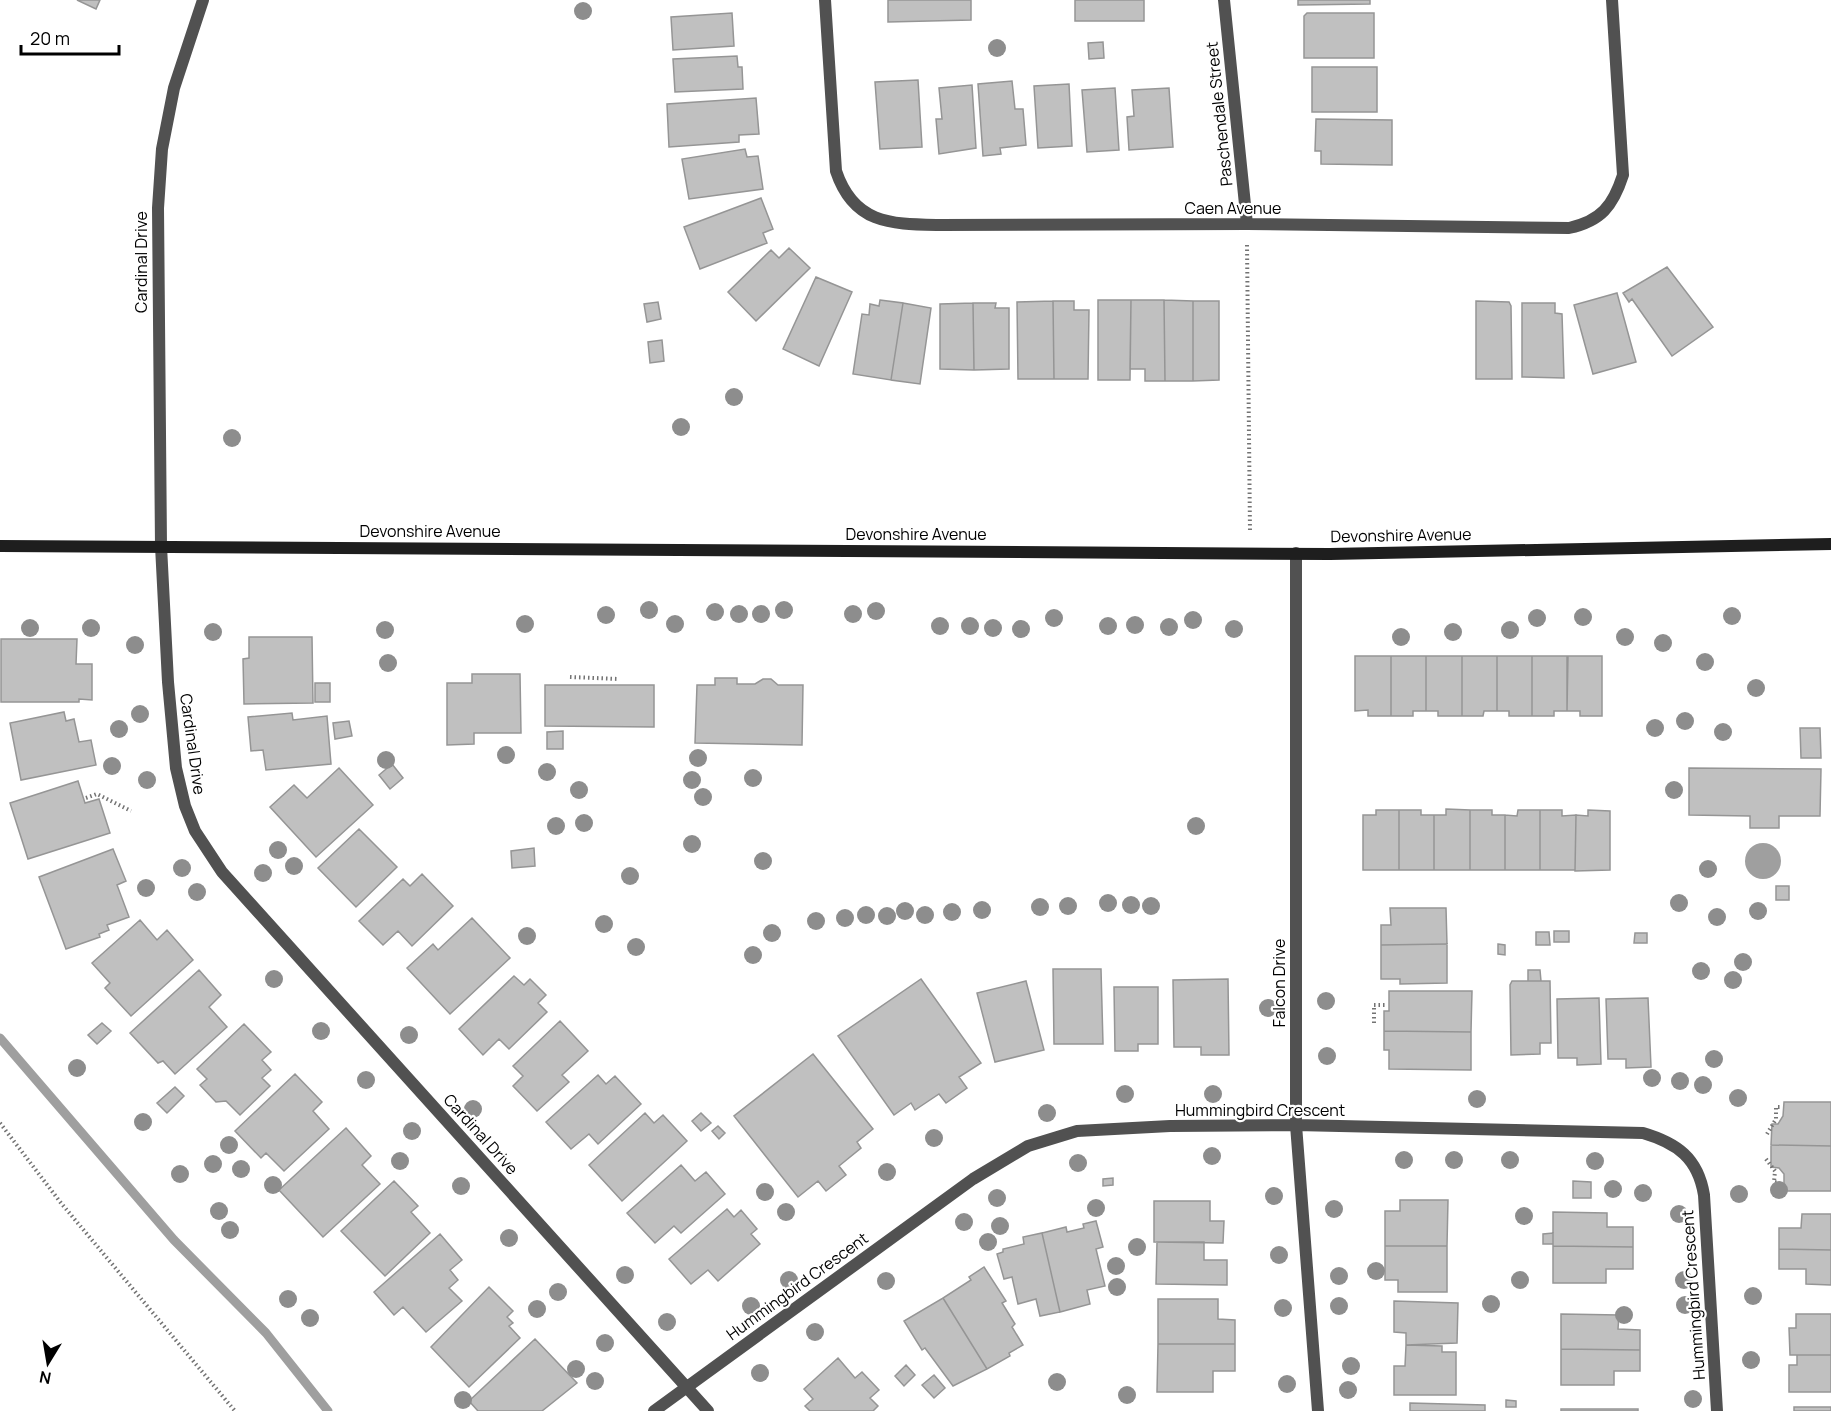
<svg xmlns="http://www.w3.org/2000/svg" width="1831" height="1411" font-family="Manrope,sans-serif">
	<style>
		.water { fill: #9f9f9f }
		.lines { fill: none; stroke-linecap: round; stroke-linejoin: round }
		.stream { stroke: #9f9f9f; stroke-width: 9 }
		.building { fill: #c0c0c0; stroke: #959595; stroke-width: 1.5 }
		.path { stroke: #737373; stroke-width: 4; stroke-dasharray: 1.5 3; stroke-linecap: butt }
		.street { stroke: #515151; stroke-width: 12 }
		.secondary { stroke: #1e1e1e; stroke-width: 12 }
		.tree { fill: #8d8d8d }
		.labels { text-anchor: middle; stroke-width: 4.5; stroke-linejoin: round; paint-order: stroke }
		.street-label { font-size: 16px; fill: #000; stroke: #fff }
	</style>
	<rect width="100%" height="100%" fill="#fff"/>
	<path class="water" d="M1745 861a18 18 0 1 1 36 0a18 18 0 1 1-36 0Z"/>
	<g class="lines">
		<path class="stream" d="M0,1038L174,1240L266,1333L328,1411"/>
	</g>
	<path class="building" d="M77,0H100L96,9Z
		M888,0H971V20L888,22Z
		M1075,0H1144V21H1075Z
		M1298,0H1370V4L1298,5Z
		M732,13L734,46L673,50L671,17Z
		M1307,13H1374V58H1304V16Z
		M1103,42L1104,58L1089,59L1088,43Z
		M737,56L738,67H742L743,89L675,92L673,59Z
		M1312,67H1377V112H1312Z
		M918,80L922,147L880,149L875,82Z
		M1012,81L1015,109H1023L1026,145L1000,148L1001,154L983,156L978,84Z
		M1069,84L1072,146L1038,148L1034,86Z
		M972,85L976,148L939,154L936,119H942L939,88Z
		M1115,88L1119,150L1087,152L1082,90Z
		M1169,88L1173,147L1129,150L1127,117L1134,116L1132,90Z
		M756,98L759,134L739,135V142L669,147L667,104Z
		M1316,119L1392,120V165L1321,164V151H1315Z
		M745,149L747,157L758,156L763,189L689,199L682,159Z
		M761,198L773,229L763,233L767,243L700,269L684,227Z
		M789,248L810,268L756,321L728,292L771,250L779,258Z
		M1667,267L1713,327L1672,356L1632,299L1629,302L1623,293Z
		M816,277L852,292L819,366L783,349Z
		M1617,293L1636,362L1593,374L1574,305Z
		M880,300L903,303L891,380L853,374L862,314L869,315L870,304L879,306Z
		M1098,300H1131L1130,380H1098Z
		M1131,300H1164L1165,381H1145V369H1130Z
		M1164,300L1193,301V381H1165Z
		M1053,301H1074V310H1089L1088,379H1054Z
		M1053,301L1054,379H1018L1017,302Z
		M1193,301H1219V380L1193,381Z
		M1476,301L1509,302L1511,306L1512,379H1476Z
		M658,302L661,319L647,322L644,304Z
		M903,303L931,308L920,384L891,380Z
		M973,303H996L995,308H1009V369L974,370Z
		M973,303L974,370L940,369V304Z
		M1522,303H1555V313L1562,314L1564,378L1522,377Z
		M662,340L664,361L650,363L648,342Z
		M249,637H312L313,703L244,704L243,659L249,658Z
		M1,639H77L76,664H92V700L79,699V702H1Z
		M1355,656H1391V716H1368V710L1355,711Z
		M1391,656H1426V711H1413V716H1391Z
		M1426,656H1462V716H1438V711H1426Z
		M1462,656H1497V711H1484L1483,716H1462Z
		M1497,656H1532V716H1509V711H1497Z
		M1532,656H1568L1567,711H1554V716H1532Z
		M1567,656H1602V716H1580V711H1567Z
		M472,674H520L521,733H474V744L447,745V683H472Z
		M715,678H737V684H755L763,679H771L778,685H803L802,745L695,743L697,685H715Z
		M315,683H330V702H315Z
		M545,685H654V727L545,726Z
		M64,712L66,721L74,719L79,742L91,740L96,765L21,780L10,723Z
		M292,713L293,720L327,716L331,764L266,770L263,750L251,751L248,717Z
		M349,721L352,736L335,739L333,723Z
		M1800,728H1820L1821,758H1801Z
		M563,731V749H547V732Z
		M392,764L403,778L390,789L379,775Z
		M339,768L373,805L316,857L270,807L294,785L307,798Z
		M1689,768L1821,769L1820,816H1779V828H1750V816L1689,815Z
		M78,781L85,803L99,799L110,833L28,859L10,803Z
		M1446,809L1470,810V870H1434V815H1446Z
		M1376,810H1399V870H1363V815H1376Z
		M1399,810H1421V815H1434V870H1399Z
		M1470,810H1492V815H1505V870H1470Z
		M1518,810H1540V870H1505V815L1517,816Z
		M1540,810H1562V816L1576,815L1575,870H1540Z
		M1588,810L1610,811V870L1575,871L1576,815L1588,816Z
		M359,829L397,867L356,907L318,868Z
		M534,848L535,866L512,868L511,851Z
		M113,849L126,881L117,885L129,917L107,925L109,930L99,934L100,937L66,949L39,877Z
		M422,874L453,906L412,946L398,931L383,945L359,921L403,879L410,886Z
		M1776,886H1789V900H1776Z
		M1390,908H1446L1447,944L1381,945V925H1391Z
		M472,918L510,958L450,1014L407,968L433,944L438,950Z
		M140,920L157,940L167,930L193,960L131,1016L105,988L110,983L92,963Z
		M1554,931H1569V942H1554Z
		M1536,932H1549L1550,945H1536Z
		M1635,933H1647V943H1634Z
		M1447,944V983L1400,984V979H1381V945Z
		M1498,944L1505,945V955L1498,954Z
		M1053,969H1101L1103,1044H1054Z
		M199,970L221,995L209,1007L227,1027L175,1074L163,1061L158,1063L130,1033Z
		M1528,970H1540L1541,981H1528Z
		M514,976L524,985L530,979L546,995L538,1003L547,1012L509,1049L499,1039L483,1055L459,1029Z
		M921,979L981,1063L959,1077L967,1088L946,1103L939,1094L915,1110L911,1103L894,1115L838,1036Z
		M1228,979L1229,1055H1201V1047H1174L1173,980Z
		M1026,981L1044,1050L995,1062L977,993Z
		M1512,981H1550L1551,1043H1540V1054L1511,1055L1510,985Z
		M1114,987H1158V1044H1138V1051H1115Z
		M1389,991H1472L1471,1032L1384,1031V1011H1389Z
		M1599,998L1601,1064L1577,1065V1058H1558L1557,999Z
		M1648,998L1651,1067L1626,1068V1059H1608L1606,999Z
		M560,1021L588,1051L562,1075L569,1082L537,1111L513,1086L523,1076L513,1066Z
		M102,1023L111,1031L97,1044L88,1035Z
		M244,1024L271,1052L262,1060L271,1070L262,1078L270,1086L240,1115L226,1101L216,1102L200,1085L207,1079L197,1069Z
		M1384,1031L1471,1032V1070L1389,1069V1050H1384Z
		M813,1054L873,1129L857,1142L861,1148L839,1166L846,1175L826,1191L818,1181L798,1197L734,1116Z
		M295,1074L322,1102L313,1111L329,1129L284,1171L266,1153L261,1158L235,1131Z
		M598,1075L606,1084L615,1076L641,1104L598,1144L589,1134L571,1149L546,1122Z
		M175,1087L184,1096L167,1113L157,1103Z
		M1784,1102H1831V1146L1771,1145L1772,1124H1778L1783,1116Z
		M645,1113L654,1123L663,1115L687,1141L622,1201L589,1165Z
		M701,1113L711,1123L701,1131L692,1121Z
		M718,1126L725,1133L719,1139L712,1131Z
		M346,1128L371,1156L362,1165L380,1184L323,1237L279,1190Z
		M1771,1145L1831,1146V1191H1784V1174L1779,1168L1771,1167Z
		M681,1165L695,1181L706,1172L725,1194L681,1233L674,1226L655,1243L627,1213Z
		M1113,1178V1185L1103,1186V1179Z
		M394,1181L418,1206L411,1212L430,1233L385,1276L341,1231Z
		M1573,1181L1591,1182V1198H1573Z
		M1400,1200H1448L1447,1246H1385V1211H1400Z
		M1154,1201H1210V1221H1224L1223,1243L1154,1242Z
		M727,1209L734,1217L741,1210L757,1229L751,1234L760,1244L718,1281L708,1270L691,1284L669,1259Z
		M1553,1212L1607,1213V1227H1633V1247L1553,1246Z
		M1802,1214H1831V1250L1779,1249V1228H1801Z
		M1096,1221L1103,1247L1096,1249L1105,1286L1087,1290L1090,1304L1060,1312L1042,1233L1066,1227L1067,1232L1084,1228L1083,1224Z
		M1042,1233L1060,1312L1040,1316L1036,1299L1018,1304L1012,1277L1004,1279L997,1254L1003,1252V1249L1024,1244L1023,1237Z
		M1553,1233V1244H1543V1234Z
		M440,1234L462,1260L450,1270L458,1280L449,1288L462,1301L426,1332L403,1307L394,1315L374,1292Z
		M1157,1242H1204V1260H1227V1285L1156,1284Z
		M1385,1246H1447V1292H1398V1280H1385Z
		M1553,1246L1633,1247V1269H1606V1283H1553Z
		M1779,1249L1831,1250V1285L1806,1284V1269H1779Z
		M984,1267L1006,1301L1002,1303L1015,1324L1012,1327L1023,1345L1009,1353L1010,1356L987,1369L943,1298L971,1280L969,1277Z
		M489,1287L513,1311L507,1317L513,1323L509,1326L520,1338L469,1387L431,1347Z
		M943,1298L987,1369L953,1386L925,1348L922,1350L904,1321Z
		M1158,1299H1218V1319L1235,1320V1344H1158Z
		M1394,1301L1458,1303L1457,1343L1406,1345V1333L1394,1332Z
		M1561,1314L1619,1315L1618,1329L1640,1330V1350L1561,1349Z
		M1796,1314H1831V1355H1790L1789,1328H1796Z
		M535,1339L577,1383L542,1411H478L469,1401Z
		M1158,1344H1235V1371H1213V1392H1157Z
		M1406,1345L1442,1346V1352H1456V1395H1394V1366H1405Z
		M1561,1349L1640,1350V1371H1614V1385H1561Z
		M1797,1355H1831V1392H1789V1365H1797Z
		M838,1358L855,1378L862,1372L879,1390L870,1398L878,1406L873,1411H810L805,1406L813,1399L804,1389Z
		M906,1365L915,1375L904,1386L895,1376Z
		M934,1375L945,1388L934,1398L922,1385Z
		M1506,1400L1516,1401V1407H1506Z
		M1410,1403L1485,1405V1411H1410Z
		M1794,1407H1831V1411H1794Z
		M1561,1409H1638V1411H1561Z"/>
	<g class="lines">
		<path class="path" d="M1247,245L1250,532
			M570,677L619,679
			M86,798L97,794L131,811
			M1374,1023V1005H1386
			M0,1123L61,1203L235,1411
			M1767,1134L1776,1119V1107H1780
			M1766,1159L1775,1171L1774,1182L1780,1183"/>
		<path class="street" d="M203,0L174,88L162,149L158,208L161,546L168,682L176,768L185,806L195,831L222,872L708,1411
			M825,0L836,171C854,225 892,224 941,225L1247,224L1569,228C1601,221 1613,206 1623,175L1612,0
			M1224,0L1247,224
			M1296,553V1125L1318,1411
			M654,1411L973,1179L1028,1146L1077,1131L1170,1126L1296,1125L1643,1133C1677,1143 1698,1158 1704,1195L1717,1411"/>
		<path class="secondary" d="M0,546L1330,554L1831,544"/>
	</g>
	<g class="tree">
		<circle cx="583" cy="11" r="9"/>
		<circle cx="997" cy="48" r="9"/>
		<circle cx="734" cy="397" r="9"/>
		<circle cx="681" cy="427" r="9"/>
		<circle cx="232" cy="438" r="9"/>
		<circle cx="649" cy="610" r="9"/>
		<circle cx="784" cy="610" r="9"/>
		<circle cx="876" cy="611" r="9"/>
		<circle cx="715" cy="612" r="9"/>
		<circle cx="739" cy="614" r="9"/>
		<circle cx="761" cy="614" r="9"/>
		<circle cx="853" cy="614" r="9"/>
		<circle cx="606" cy="615" r="9"/>
		<circle cx="1732" cy="616" r="9"/>
		<circle cx="1583" cy="617" r="9"/>
		<circle cx="1054" cy="618" r="9"/>
		<circle cx="1537" cy="618" r="9"/>
		<circle cx="1193" cy="620" r="9"/>
		<circle cx="525" cy="624" r="9"/>
		<circle cx="675" cy="624" r="9"/>
		<circle cx="1135" cy="625" r="9"/>
		<circle cx="940" cy="626" r="9"/>
		<circle cx="970" cy="626" r="9"/>
		<circle cx="1108" cy="626" r="9"/>
		<circle cx="1169" cy="627" r="9"/>
		<circle cx="30" cy="628" r="9"/>
		<circle cx="91" cy="628" r="9"/>
		<circle cx="993" cy="628" r="9"/>
		<circle cx="1021" cy="629" r="9"/>
		<circle cx="1234" cy="629" r="9"/>
		<circle cx="385" cy="630" r="9"/>
		<circle cx="1510" cy="630" r="9"/>
		<circle cx="213" cy="632" r="9"/>
		<circle cx="1453" cy="632" r="9"/>
		<circle cx="1401" cy="637" r="9"/>
		<circle cx="1625" cy="637" r="9"/>
		<circle cx="1663" cy="643" r="9"/>
		<circle cx="135" cy="645" r="9"/>
		<circle cx="1705" cy="662" r="9"/>
		<circle cx="388" cy="663" r="9"/>
		<circle cx="1756" cy="688" r="9"/>
		<circle cx="140" cy="714" r="9"/>
		<circle cx="1685" cy="721" r="9"/>
		<circle cx="1655" cy="728" r="9"/>
		<circle cx="119" cy="729" r="9"/>
		<circle cx="1723" cy="732" r="9"/>
		<circle cx="506" cy="755" r="9"/>
		<circle cx="698" cy="758" r="9"/>
		<circle cx="386" cy="760" r="9"/>
		<circle cx="112" cy="766" r="9"/>
		<circle cx="547" cy="772" r="9"/>
		<circle cx="753" cy="778" r="9"/>
		<circle cx="147" cy="780" r="9"/>
		<circle cx="692" cy="780" r="9"/>
		<circle cx="579" cy="790" r="9"/>
		<circle cx="1674" cy="790" r="9"/>
		<circle cx="703" cy="797" r="9"/>
		<circle cx="584" cy="823" r="9"/>
		<circle cx="556" cy="826" r="9"/>
		<circle cx="1196" cy="826" r="9"/>
		<circle cx="692" cy="844" r="9"/>
		<circle cx="278" cy="850" r="9"/>
		<circle cx="763" cy="861" r="9"/>
		<circle cx="294" cy="866" r="9"/>
		<circle cx="182" cy="868" r="9"/>
		<circle cx="1708" cy="869" r="9"/>
		<circle cx="263" cy="873" r="9"/>
		<circle cx="630" cy="876" r="9"/>
		<circle cx="146" cy="888" r="9"/>
		<circle cx="197" cy="892" r="9"/>
		<circle cx="1108" cy="903" r="9"/>
		<circle cx="1679" cy="903" r="9"/>
		<circle cx="1131" cy="905" r="9"/>
		<circle cx="1068" cy="906" r="9"/>
		<circle cx="1151" cy="906" r="9"/>
		<circle cx="1040" cy="907" r="9"/>
		<circle cx="982" cy="910" r="9"/>
		<circle cx="905" cy="911" r="9"/>
		<circle cx="1758" cy="911" r="9"/>
		<circle cx="952" cy="912" r="9"/>
		<circle cx="866" cy="915" r="9"/>
		<circle cx="925" cy="915" r="9"/>
		<circle cx="887" cy="916" r="9"/>
		<circle cx="1717" cy="917" r="9"/>
		<circle cx="845" cy="918" r="9"/>
		<circle cx="816" cy="921" r="9"/>
		<circle cx="604" cy="924" r="9"/>
		<circle cx="772" cy="933" r="9"/>
		<circle cx="527" cy="936" r="9"/>
		<circle cx="636" cy="947" r="9"/>
		<circle cx="753" cy="955" r="9"/>
		<circle cx="1743" cy="962" r="9"/>
		<circle cx="1701" cy="971" r="9"/>
		<circle cx="274" cy="979" r="9"/>
		<circle cx="1733" cy="980" r="9"/>
		<circle cx="1326" cy="1001" r="9"/>
		<circle cx="1268" cy="1008" r="9"/>
		<circle cx="321" cy="1031" r="9"/>
		<circle cx="409" cy="1035" r="9"/>
		<circle cx="1327" cy="1056" r="9"/>
		<circle cx="1714" cy="1059" r="9"/>
		<circle cx="77" cy="1068" r="9"/>
		<circle cx="1652" cy="1078" r="9"/>
		<circle cx="366" cy="1080" r="9"/>
		<circle cx="1680" cy="1081" r="9"/>
		<circle cx="1703" cy="1085" r="9"/>
		<circle cx="1125" cy="1094" r="9"/>
		<circle cx="1213" cy="1094" r="9"/>
		<circle cx="1738" cy="1098" r="9"/>
		<circle cx="1477" cy="1099" r="9"/>
		<circle cx="473" cy="1109" r="9"/>
		<circle cx="1047" cy="1113" r="9"/>
		<circle cx="143" cy="1122" r="9"/>
		<circle cx="412" cy="1131" r="9"/>
		<circle cx="934" cy="1138" r="9"/>
		<circle cx="229" cy="1145" r="9"/>
		<circle cx="1212" cy="1156" r="9"/>
		<circle cx="1404" cy="1160" r="9"/>
		<circle cx="1454" cy="1160" r="9"/>
		<circle cx="1510" cy="1160" r="9"/>
		<circle cx="400" cy="1161" r="9"/>
		<circle cx="1595" cy="1161" r="9"/>
		<circle cx="1078" cy="1163" r="9"/>
		<circle cx="213" cy="1164" r="9"/>
		<circle cx="241" cy="1169" r="9"/>
		<circle cx="887" cy="1172" r="9"/>
		<circle cx="180" cy="1174" r="9"/>
		<circle cx="273" cy="1185" r="9"/>
		<circle cx="461" cy="1186" r="9"/>
		<circle cx="1613" cy="1189" r="9"/>
		<circle cx="1779" cy="1190" r="9"/>
		<circle cx="765" cy="1192" r="9"/>
		<circle cx="1643" cy="1193" r="9"/>
		<circle cx="1739" cy="1194" r="9"/>
		<circle cx="1274" cy="1196" r="9"/>
		<circle cx="997" cy="1198" r="9"/>
		<circle cx="1096" cy="1208" r="9"/>
		<circle cx="1334" cy="1209" r="9"/>
		<circle cx="219" cy="1211" r="9"/>
		<circle cx="786" cy="1212" r="9"/>
		<circle cx="1679" cy="1214" r="9"/>
		<circle cx="1524" cy="1216" r="9"/>
		<circle cx="964" cy="1222" r="9"/>
		<circle cx="1000" cy="1226" r="9"/>
		<circle cx="230" cy="1230" r="9"/>
		<circle cx="509" cy="1238" r="9"/>
		<circle cx="988" cy="1242" r="9"/>
		<circle cx="1137" cy="1247" r="9"/>
		<circle cx="1279" cy="1255" r="9"/>
		<circle cx="1116" cy="1266" r="9"/>
		<circle cx="1376" cy="1271" r="9"/>
		<circle cx="625" cy="1275" r="9"/>
		<circle cx="1339" cy="1276" r="9"/>
		<circle cx="789" cy="1280" r="9"/>
		<circle cx="1520" cy="1280" r="9"/>
		<circle cx="1684" cy="1280" r="9"/>
		<circle cx="886" cy="1281" r="9"/>
		<circle cx="1117" cy="1287" r="9"/>
		<circle cx="558" cy="1292" r="9"/>
		<circle cx="1753" cy="1296" r="9"/>
		<circle cx="288" cy="1299" r="9"/>
		<circle cx="1491" cy="1304" r="9"/>
		<circle cx="1685" cy="1305" r="9"/>
		<circle cx="751" cy="1306" r="9"/>
		<circle cx="1339" cy="1306" r="9"/>
		<circle cx="1283" cy="1308" r="9"/>
		<circle cx="537" cy="1309" r="9"/>
		<circle cx="1624" cy="1315" r="9"/>
		<circle cx="310" cy="1318" r="9"/>
		<circle cx="667" cy="1322" r="9"/>
		<circle cx="815" cy="1332" r="9"/>
		<circle cx="605" cy="1343" r="9"/>
		<circle cx="1751" cy="1360" r="9"/>
		<circle cx="1351" cy="1366" r="9"/>
		<circle cx="576" cy="1369" r="9"/>
		<circle cx="760" cy="1373" r="9"/>
		<circle cx="595" cy="1381" r="9"/>
		<circle cx="1057" cy="1382" r="9"/>
		<circle cx="1287" cy="1384" r="9"/>
		<circle cx="1348" cy="1390" r="9"/>
		<circle cx="1127" cy="1395" r="9"/>
		<circle cx="1693" cy="1399" r="9"/>
		<circle cx="463" cy="1400" r="9"/>
	</g>
	<g class="labels">
		<g class="street-label">
			<text transform="translate(1219 114) rotate(-96)" y="6">Paschendale Street</text>
			<text x="1233" y="214">Caen Avenue</text>
			<text transform="translate(141 262) rotate(-90)" y="6">Cardinal Drive</text>
			<text x="430" y="537">Devonshire Avenue</text>
			<text x="916" y="540">Devonshire Avenue</text>
			<text transform="translate(1401 535) rotate(-1)" y="6">Devonshire Avenue</text>
			<text transform="translate(193 744) rotate(82)" y="6">Cardinal Drive</text>
			<text transform="translate(1279 983) rotate(-90)" y="6">Falcon Drive</text>
			<text x="1260" y="1116">Hummingbird Crescent</text>
			<text transform="translate(481 1134) rotate(48)" y="6">Cardinal Drive</text>
			<text transform="translate(797 1286) rotate(-36)" y="6">Hummingbird Crescent</text>
			<text transform="translate(1693 1295) rotate(-94)" y="6">Hummingbird Crescent</text>
		</g>
	</g>
	<g transform="translate(48 1363) rotate(191)" stroke="#ffffff" stroke-width="4.5" paint-order="stroke">
	<path d="M0-4.5L10 22L0 15L-10 22Z" fill="#000000"/>
	<text y="-9" font-size="16" font-weight="bold" text-anchor="middle" fill="#000000">N</text>
	</g>
	<path d="M21 45v9h98v-9" fill="none" stroke="#000000" stroke-width="3"/>
	<text x="30" y="45" font-size="18" fill="#000000" stroke="#ffffff" stroke-width="4.5" paint-order="stroke">20 m</text>
</svg>
